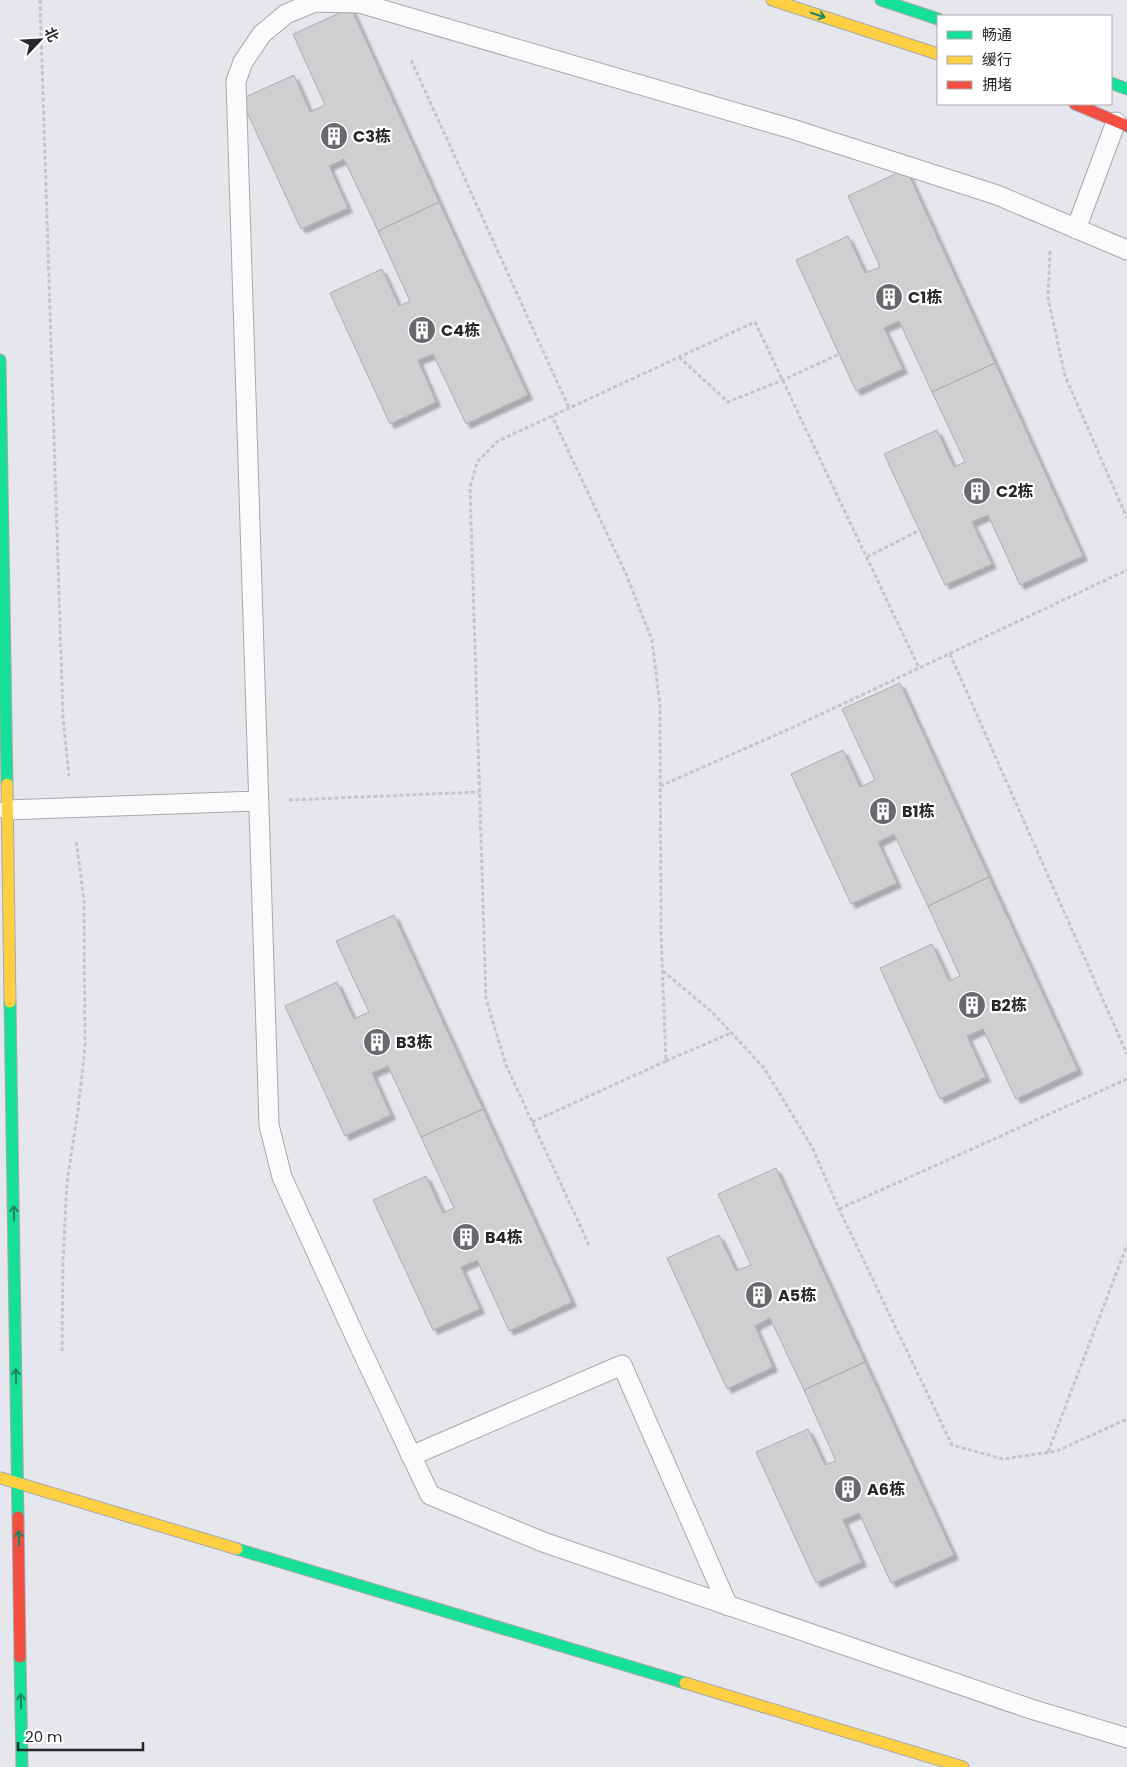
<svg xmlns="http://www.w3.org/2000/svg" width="1127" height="1767" font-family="Poppins,'Noto Sans SC',sans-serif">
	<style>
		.building { fill: #d0ced1; stroke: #aeadaf; filter: url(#shadow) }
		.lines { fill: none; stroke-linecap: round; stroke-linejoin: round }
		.lane-casing { stroke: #a8a9ae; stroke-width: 21 }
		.fast-casing { stroke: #a8a9ae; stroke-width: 13 }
		.slow-casing { stroke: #a8a9ae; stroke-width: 13 }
		.jam-casing { stroke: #a8a9ae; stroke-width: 13 }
		.path { stroke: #c4c5c7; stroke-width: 3; stroke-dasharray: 4 2.5; stroke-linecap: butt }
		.lane { stroke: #fbfbfc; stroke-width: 19 }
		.fast { stroke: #16e098; stroke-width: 11 }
		.slow { stroke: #ffcf43; stroke-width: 11 }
		.jam { stroke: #f24e42; stroke-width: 11 }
		.oneway { stroke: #1e8462 }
		.labels { text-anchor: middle; stroke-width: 4.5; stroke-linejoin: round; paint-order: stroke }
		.poi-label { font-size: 16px; font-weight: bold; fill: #26272b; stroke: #fff; text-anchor: start }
	</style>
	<defs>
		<filter id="shadow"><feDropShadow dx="4.5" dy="4.5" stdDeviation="1" flood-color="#0004"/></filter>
	</defs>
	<rect width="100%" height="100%" fill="#e6e7ed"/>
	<path class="building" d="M351,8L439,202L378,231L344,159L329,166L348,208L301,229L241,99L294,75L310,112L325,105L293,34Z
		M906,169L995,363L932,392L899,321L884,328L903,369L856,391L796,260L848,236L865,273L880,267L848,196Z
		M439,202L528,395L466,424L433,354L418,360L436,402L390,424L330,293L382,269L399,306L410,301L378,231Z
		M995,363L1083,556L1020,585L988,515L972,522L992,564L945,585L884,454L937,430L954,467L965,462L932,392Z
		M900,683L989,877L928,906L894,834L878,842L897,883L851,904L791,774L843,750L860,787L875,780L842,709Z
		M989,877L1078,1070L1016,1099L983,1029L967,1036L986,1077L940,1099L880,968L932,944L949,981L960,976L928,906Z
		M394,915L483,1109L421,1137L388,1066L372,1073L391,1115L345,1136L285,1006L337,982L354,1019L369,1012L336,941Z
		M483,1109L572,1302L509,1331L477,1260L461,1267L480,1309L433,1330L373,1200L426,1176L443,1213L454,1208L421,1137Z
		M776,1168L865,1362L804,1390L770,1318L755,1326L773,1367L727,1389L667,1258L719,1235L736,1271L751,1265L718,1194Z
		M865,1362L954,1555L891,1583L859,1513L843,1520L862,1562L816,1583L756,1452L808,1429L825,1465L836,1461L804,1390Z"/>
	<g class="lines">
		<g class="lane-casing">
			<path id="lane" d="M1076,229L1116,122
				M1127,250L997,195L792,129L359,3L315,2L286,14L262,34L243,62L236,81L269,1125L282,1177L359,1345L430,1495L543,1542L1031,1709L1127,1738
				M7,810L259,801
				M411,1456L622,1365L728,1606"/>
		</g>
		<g class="fast-casing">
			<path id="fast" d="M881,0L938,19
				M1111,83L1127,89
				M0,360L7,784
				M10,1002L18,1517
				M237,1549L685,1683
				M20,1657L22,1767"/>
		</g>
		<g class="slow-casing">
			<path id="slow" d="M772,0L938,54
				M7,784L10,1002
				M1,1478L237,1549
				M685,1683L963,1767"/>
		</g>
		<g class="jam-casing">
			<path id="jam" d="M1075,104L1127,126
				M18,1517L20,1657"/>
		</g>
		<path class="path" d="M40,0L63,718L69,776
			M411,60L569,408
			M1050,251L1048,298L1065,376L1127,518
			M679,357L728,402L783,380L839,354
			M867,557L920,530
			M950,654L1127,1054
			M660,786L796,726L1127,570
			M289,800L479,792
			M663,971L712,1012L764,1068L812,1147L839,1209L952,1445L1003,1459L1057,1451L1127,1419
			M666,1061L731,1033
			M532,1122L666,1061L661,934L660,706L652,640L626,574L552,416
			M839,1209L1127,1079
			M589,1245L506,1065L486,999L470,488L477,462L498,441L755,322L919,668
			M62,1351L63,1261L67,1182L78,1110L85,1047L84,901L76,839
			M1048,1452L1127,1245"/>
		<use href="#lane" class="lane"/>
		<use href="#fast" class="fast"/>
		<use href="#slow" class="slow"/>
		<use href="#jam" class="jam"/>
	</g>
	<defs><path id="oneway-shaft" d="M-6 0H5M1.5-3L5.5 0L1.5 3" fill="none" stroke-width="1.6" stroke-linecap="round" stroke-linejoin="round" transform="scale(1.25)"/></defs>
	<g class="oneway">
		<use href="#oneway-shaft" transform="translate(818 15) rotate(18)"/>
		<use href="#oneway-shaft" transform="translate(14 1213) rotate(-91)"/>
		<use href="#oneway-shaft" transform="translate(16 1376) rotate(-91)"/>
		<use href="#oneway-shaft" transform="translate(19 1538) rotate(-91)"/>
		<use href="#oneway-shaft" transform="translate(21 1701) rotate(-91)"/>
	</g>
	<defs>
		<g id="building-disc" transform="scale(1.4375)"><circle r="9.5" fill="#696a6f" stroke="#fff"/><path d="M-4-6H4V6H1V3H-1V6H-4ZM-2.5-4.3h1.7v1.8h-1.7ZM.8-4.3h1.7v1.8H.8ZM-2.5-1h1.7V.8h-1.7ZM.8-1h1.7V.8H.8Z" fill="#fff"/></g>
	</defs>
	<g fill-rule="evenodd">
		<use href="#building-disc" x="334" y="136"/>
		<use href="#building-disc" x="889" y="297"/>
		<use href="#building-disc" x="422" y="330"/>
		<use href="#building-disc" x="977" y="491"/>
		<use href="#building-disc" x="883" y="811"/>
		<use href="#building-disc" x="972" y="1005"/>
		<use href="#building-disc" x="377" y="1042"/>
		<use href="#building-disc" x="466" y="1237"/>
		<use href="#building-disc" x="759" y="1295"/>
		<use href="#building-disc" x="848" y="1489"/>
	</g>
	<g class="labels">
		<g class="poi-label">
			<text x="353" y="142">C3栋</text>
			<text x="908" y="303">C1栋</text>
			<text x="441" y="336">C4栋</text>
			<text x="996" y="497">C2栋</text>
			<text x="902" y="817">B1栋</text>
			<text x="991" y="1011">B2栋</text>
			<text x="396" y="1048">B3栋</text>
			<text x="485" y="1243">B4栋</text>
			<text x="778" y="1301">A5栋</text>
			<text x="867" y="1495">A6栋</text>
		</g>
	</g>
	<rect x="937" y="15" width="175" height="90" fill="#ffffff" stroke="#a8a9aa"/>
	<rect x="947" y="31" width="25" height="8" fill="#16e098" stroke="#a8a9aa"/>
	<text x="982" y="40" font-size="15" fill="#26272b">畅通</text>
	<rect x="947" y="56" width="25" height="8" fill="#ffcf43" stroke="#a8a9aa"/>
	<text x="982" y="65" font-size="15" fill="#26272b">缓行</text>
	<rect x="947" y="81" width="25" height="8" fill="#f24e42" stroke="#a8a9aa"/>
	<text x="982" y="90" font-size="15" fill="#26272b">拥堵</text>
	<g transform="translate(40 40) rotate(65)" stroke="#ffffff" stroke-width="4" paint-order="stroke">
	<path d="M0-4L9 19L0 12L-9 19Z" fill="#26272b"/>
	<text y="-8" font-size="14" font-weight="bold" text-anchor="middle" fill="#26272b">北</text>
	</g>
	<path d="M18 1742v8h125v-8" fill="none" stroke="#26272b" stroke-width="2.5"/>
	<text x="25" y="1742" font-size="15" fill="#26272b" stroke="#ffffff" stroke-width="4" paint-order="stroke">20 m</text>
</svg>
